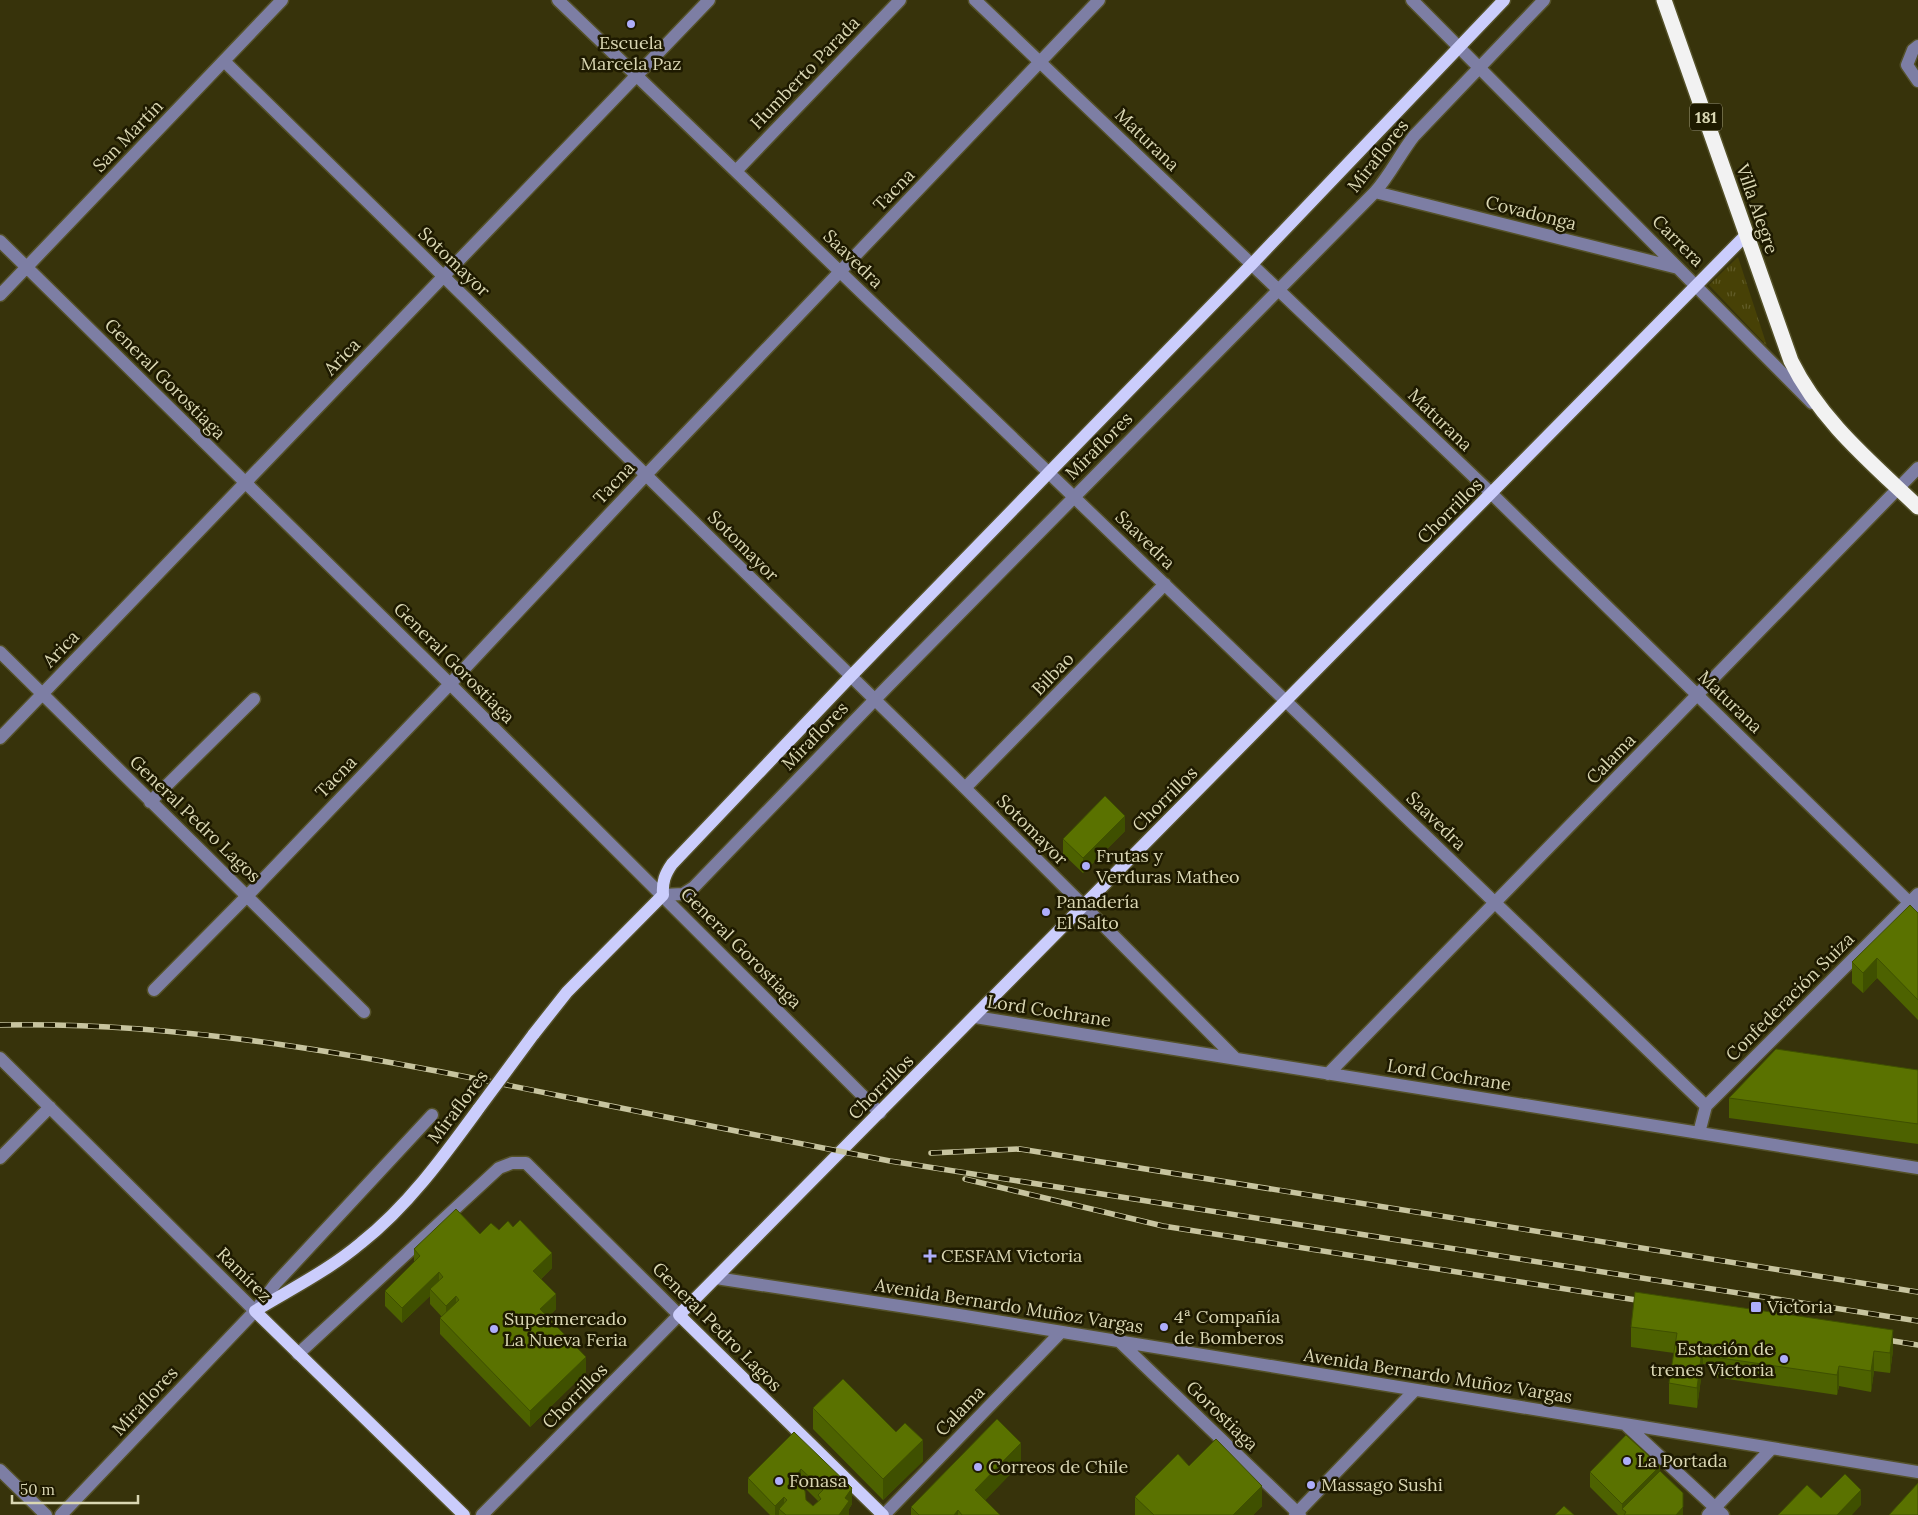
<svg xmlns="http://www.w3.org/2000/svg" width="1918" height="1515" font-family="Lora,serif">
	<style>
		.grass { fill: url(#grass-tufts) }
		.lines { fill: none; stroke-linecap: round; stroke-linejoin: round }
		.minor-casing { stroke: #545129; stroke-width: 15 }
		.major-casing { stroke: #545129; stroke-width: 15 }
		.highway-casing { stroke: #545129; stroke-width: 18 }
		.minor { stroke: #7d7ea4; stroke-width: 12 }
		.major { stroke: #cbcdfc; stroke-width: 12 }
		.highway { stroke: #f2f2f2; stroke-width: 15 }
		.rail-casing { stroke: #c7c49f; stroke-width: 5.5 }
		.rail { stroke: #1e1a00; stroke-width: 4; stroke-dasharray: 11; stroke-linecap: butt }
		.major-bridge-casing { stroke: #545129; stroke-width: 15; stroke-linecap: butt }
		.major-bridge { stroke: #cbcdfc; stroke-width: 12 }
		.wall { fill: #4d6200; fill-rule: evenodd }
		.shaded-wall { fill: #3f5000 }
		.building { fill: #5a7200; stroke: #3f5000; fill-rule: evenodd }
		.poi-dot { fill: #aeaefb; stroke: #1e1a00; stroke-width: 2 }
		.labels { text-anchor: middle; stroke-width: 5; stroke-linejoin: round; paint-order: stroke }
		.shield { fill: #1e1a00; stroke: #a29e7d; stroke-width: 1 }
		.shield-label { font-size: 16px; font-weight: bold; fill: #dad7b3 }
		.poi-label { font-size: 18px; fill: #dad7b3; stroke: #1e1a00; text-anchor: start }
		.street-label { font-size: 18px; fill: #dad7b3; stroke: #1e1a00 }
	</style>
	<defs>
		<pattern id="grass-tufts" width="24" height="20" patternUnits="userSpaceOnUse" patternTransform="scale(1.25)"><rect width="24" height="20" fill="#474106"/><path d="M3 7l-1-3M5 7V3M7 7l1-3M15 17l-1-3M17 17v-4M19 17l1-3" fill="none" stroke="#615c28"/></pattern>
	</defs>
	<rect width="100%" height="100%" fill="#37330b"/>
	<path class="grass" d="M1738,257L1767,346L1709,285Z"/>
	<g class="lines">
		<g class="minor-casing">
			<path id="minor" d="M558,0L1706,1106
				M975,0L1492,494L1918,911
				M1412,0L1812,403
				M1918,46L1913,50L1907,65L1918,81
				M224,61L965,788L1105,927L1235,1058
				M736,171L900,0
				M1375,192L1678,268
				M0,241L450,684L880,1113
				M0,295L282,0
				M0,652L364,1012
				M0,738L709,0
				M965,788L1165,584
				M150,802L254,699
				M663,895L683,894L694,887L888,686L1375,192C1390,175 1400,154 1414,136L1544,0
				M154,990L248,895L450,684L646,475L1099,0
				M975,1017L1918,1168
				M0,1058L255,1311
				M1328,1074L1918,468
				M1699,1133L1706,1106L1918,894
				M0,1158L50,1107
				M716,1278L959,1315L1918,1472
				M1120,1342L1300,1515
				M298,1354L499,1168L512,1163H526L679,1315L482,1515
				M1625,1424L1723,1515
				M0,1470L46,1515
				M61,1515L255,1311L276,1283L432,1115
				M884,1515L1061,1332
				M1295,1515L1415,1390
				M1708,1515L1772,1448"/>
		</g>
		<g class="major-casing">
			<path id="major" d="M533,1035L567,992L663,895C662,882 665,874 672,864L851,676L1252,264L1504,0
				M464,1515L255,1311C291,1289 329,1270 361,1243C408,1206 444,1156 479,1108
				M883,1515L679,1315L1746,235"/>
		</g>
		<g class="highway-casing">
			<path id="highway" d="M1664,0L1791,361C1820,420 1871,462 1918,507"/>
		</g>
		<use href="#minor" class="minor"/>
		<use href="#major" class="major"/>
		<use href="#highway" class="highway"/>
		<g class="rail-casing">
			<path id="rail" d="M0,1025C189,1021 376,1058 561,1096C671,1118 780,1140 890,1161L1918,1321
				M931,1153L1020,1149L1918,1292
				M965,1179L1163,1226L1649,1302
				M1881,1339L1918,1345"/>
		</g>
		<use href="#rail" class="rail"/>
		<g class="major-bridge-casing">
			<path id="major-bridge" d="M479,1108L533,1035"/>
		</g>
		<use href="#major-bridge" class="major-bridge"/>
	</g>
	<path class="wall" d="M1125,831L1083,873L1063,854V839Z
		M1918,913V1020L1877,978L1863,993L1852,983V962Z
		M1918,1070V1144L1729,1118V1098Z
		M499,1230L552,1268L541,1279L556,1309L548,1317L586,1372L530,1427L440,1334V1318L442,1317L430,1304V1296L402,1323L385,1306V1291L414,1263V1249L480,1234Z
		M1631,1327L1893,1350L1890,1373L1874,1371L1871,1392L1839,1386L1837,1395L1714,1377V1365L1703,1364L1697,1408L1669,1404V1383L1674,1353L1631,1347Z
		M813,1408L923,1461L883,1500L813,1429Z
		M794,1432L852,1504L849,1509V1515H770L748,1493V1478ZM801,1484L818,1501V1502L813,1506L806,1500L800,1485Z
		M1021,1463L985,1500L1000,1515H911V1507Z
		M1189,1466L1262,1506L1253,1515H1135V1497Z
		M1660,1471L1683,1493V1515H1618L1590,1487V1472Z"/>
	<path class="shaded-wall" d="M1125,816V831L1083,873V858Z
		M1877,958V978L1863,993V973Z
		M552,1253V1268L533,1286V1271Z
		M439,1272V1288L430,1289V1296L402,1323V1308Z
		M556,1294V1309L540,1325V1309Z
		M456,1296V1311L446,1321V1306Z
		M1893,1330V1350L1890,1373V1353Z
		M1703,1343V1364L1697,1408V1388Z
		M1874,1351V1371L1871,1392V1371Z
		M586,1357V1372L530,1427V1411Z
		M1839,1366V1386L1837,1395V1375Z
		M923,1440V1461L883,1500V1479Z
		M1021,1443V1463L975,1511V1490Z
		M1660,1466V1482L1626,1512L1622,1509V1504Z
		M801,1469V1484L794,1493V1478Z
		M1262,1486V1506L1253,1515H1233Z
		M852,1488V1504L849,1509V1515H839L845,1498Z
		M1861,1490V1505L1852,1515H1837Z
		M784,1497V1513L779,1509V1515H775V1506Z
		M1683,1507V1515H1676Z
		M958,1510V1515H954Z"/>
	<path class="building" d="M1105,796L1125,816L1083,858L1063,839Z
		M1910,905L1918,913V1000L1877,958L1863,973L1852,962Z
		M1776,1049L1918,1070V1124L1729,1098Z
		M456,1209L480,1234L491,1223L499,1230L508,1221L513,1227L520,1220L552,1253L533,1271L556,1294L540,1309L586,1357L530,1411L440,1318L459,1300L456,1296L446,1306L430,1289L443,1277L439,1272L402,1308L385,1291L420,1256L414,1249Z
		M1635,1292L1893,1330L1890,1353L1874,1351L1871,1371L1839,1366L1837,1375L1714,1357L1716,1345L1703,1343L1697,1388L1669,1383L1677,1333L1631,1327Z
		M843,1379L896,1432L905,1423L923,1440L883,1479L813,1408Z
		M997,1419L1021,1443L975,1490L1000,1515H962L958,1510L954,1515H919L911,1507Z
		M794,1432L852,1488L845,1498L849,1501L839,1515H786L779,1509L787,1500L784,1497L775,1506L748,1478ZM801,1469L823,1490L818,1495L821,1499L813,1506L806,1500L805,1491L794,1478Z
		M1626,1435L1660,1466L1622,1504L1590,1472Z
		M1216,1439L1262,1486L1233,1515H1154L1135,1497L1178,1454L1189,1466Z
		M1660,1471L1683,1493V1507L1676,1515H1624L1626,1512L1622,1509Z
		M1845,1474L1861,1490L1837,1515H1778L1807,1485L1821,1498Z
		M1918,1483V1515H1889Z
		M1564,1506L1574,1515H1555Z"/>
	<g class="poi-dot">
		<circle cx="631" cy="24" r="5"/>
		<circle cx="1086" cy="866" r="5"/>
		<circle cx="1046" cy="912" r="5"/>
		<path d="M927.5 1248.5h5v5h5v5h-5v5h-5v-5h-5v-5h5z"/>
		<rect x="1750" y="1301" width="12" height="12" rx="2.5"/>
		<circle cx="1164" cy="1327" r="5"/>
		<circle cx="494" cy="1329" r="5"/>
		<circle cx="1784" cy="1359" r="5"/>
		<circle cx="1627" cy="1461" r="5"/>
		<circle cx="978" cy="1467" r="5"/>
		<circle cx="779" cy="1481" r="5"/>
		<circle cx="1311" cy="1485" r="5"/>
	</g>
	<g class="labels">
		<rect class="shield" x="1690" y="103.5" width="32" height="27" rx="4"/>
		<g class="shield-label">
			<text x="1706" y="123">181</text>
		</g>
		<g class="poi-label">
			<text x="631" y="49" text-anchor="middle">Escuela<tspan x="631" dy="21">Marcela Paz</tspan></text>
			<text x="1096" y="862">Frutas y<tspan x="1096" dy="21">Verduras Matheo</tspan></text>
			<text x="1056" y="908">Panadería<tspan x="1056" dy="21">El Salto</tspan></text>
			<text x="941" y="1262">CESFAM Victoria</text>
			<text x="1767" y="1313">Victoria</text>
			<text x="1174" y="1323">4ª Compañía<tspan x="1174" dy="21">de Bomberos</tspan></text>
			<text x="504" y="1325">Supermercado<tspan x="504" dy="21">La Nueva Feria</tspan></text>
			<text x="1774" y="1355" text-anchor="end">Estación de<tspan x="1774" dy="21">trenes Victoria</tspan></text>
			<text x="1637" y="1467">La Portada</text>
			<text x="988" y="1473">Correos de Chile</text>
			<text x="789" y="1487">Fonasa</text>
			<text x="1321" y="1491">Massago Sushi</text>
		</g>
		<g class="street-label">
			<text transform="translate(805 73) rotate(-46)" y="6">Humberto Parada</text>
			<text transform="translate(128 136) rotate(-46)" y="6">San Martín</text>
			<text transform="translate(1147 140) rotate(44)" y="6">Maturana</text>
			<text transform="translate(1378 156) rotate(-52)" y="6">Miraflores</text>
			<text transform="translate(894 190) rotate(-46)" y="6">Tacna</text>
			<text transform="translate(1757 209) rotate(71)" y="6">Villa Alegre</text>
			<text transform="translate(1531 213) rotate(14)" y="6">Covadonga</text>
			<text transform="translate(1678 241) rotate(45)" y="6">Carrera</text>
			<text transform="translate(853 259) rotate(44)" y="6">Saavedra</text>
			<text transform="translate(454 262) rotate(44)" y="6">Sotomayor</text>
			<text transform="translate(342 357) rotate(-46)" y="6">Arica</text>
			<text transform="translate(165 379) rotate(45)" y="6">General Gorostiaga</text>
			<text transform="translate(1440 420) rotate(44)" y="6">Maturana</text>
			<text transform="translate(1099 446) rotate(-45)" y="6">Miraflores</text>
			<text transform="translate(614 483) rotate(-47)" y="6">Tacna</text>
			<text transform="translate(1450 511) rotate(-45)" y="6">Chorrillos</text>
			<text transform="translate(1145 540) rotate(44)" y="6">Saavedra</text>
			<text transform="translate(743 546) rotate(45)" y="6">Sotomayor</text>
			<text transform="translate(61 649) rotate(-46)" y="6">Arica</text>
			<text transform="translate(454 663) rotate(45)" y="6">General Gorostiaga</text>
			<text transform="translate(1053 674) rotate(-46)" y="6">Bilbao</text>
			<text transform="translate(1730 702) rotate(44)" y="6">Maturana</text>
			<text transform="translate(815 736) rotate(-46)" y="6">Miraflores</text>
			<text transform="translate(1611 759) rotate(-46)" y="6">Calama</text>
			<text transform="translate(336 777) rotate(-46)" y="6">Tacna</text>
			<text transform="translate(1165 799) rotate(-45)" y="6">Chorrillos</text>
			<text transform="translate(195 819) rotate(44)" y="6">General Pedro Lagos</text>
			<text transform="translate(1436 821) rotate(44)" y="6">Saavedra</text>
			<text transform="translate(1032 830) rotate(45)" y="6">Sotomayor</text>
			<text transform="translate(741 948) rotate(45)" y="6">General Gorostiaga</text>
			<text transform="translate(1790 997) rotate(-45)" y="6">Confederación Suiza</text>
			<text transform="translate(1049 1011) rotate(9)" y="6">Lord Cochrane</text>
			<text transform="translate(1449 1075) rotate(9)" y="6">Lord Cochrane</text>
			<text transform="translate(881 1087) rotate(-45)" y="6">Chorrillos</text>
			<text transform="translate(458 1107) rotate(-53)" y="6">Miraflores</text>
			<text transform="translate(244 1275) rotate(45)" y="6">Ramírez</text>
			<text transform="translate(1009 1306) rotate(9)" y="6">Avenida Bernardo Muñoz Vargas</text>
			<text transform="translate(717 1327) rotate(45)" y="6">General Pedro Lagos</text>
			<text transform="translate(1438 1376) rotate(9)" y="6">Avenida Bernardo Muñoz Vargas</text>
			<text transform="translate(575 1396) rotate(-45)" y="6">Chorrillos</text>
			<text transform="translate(145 1401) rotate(-47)" y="6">Miraflores</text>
			<text transform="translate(960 1411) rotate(-46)" y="6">Calama</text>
			<text transform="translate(1222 1416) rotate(44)" y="6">Gorostiaga</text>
		</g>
	</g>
	<path d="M12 1495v8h126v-8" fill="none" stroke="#dad7b3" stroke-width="2.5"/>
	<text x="20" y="1495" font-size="15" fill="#dad7b3" stroke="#1e1a00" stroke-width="4" paint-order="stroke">50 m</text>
</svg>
